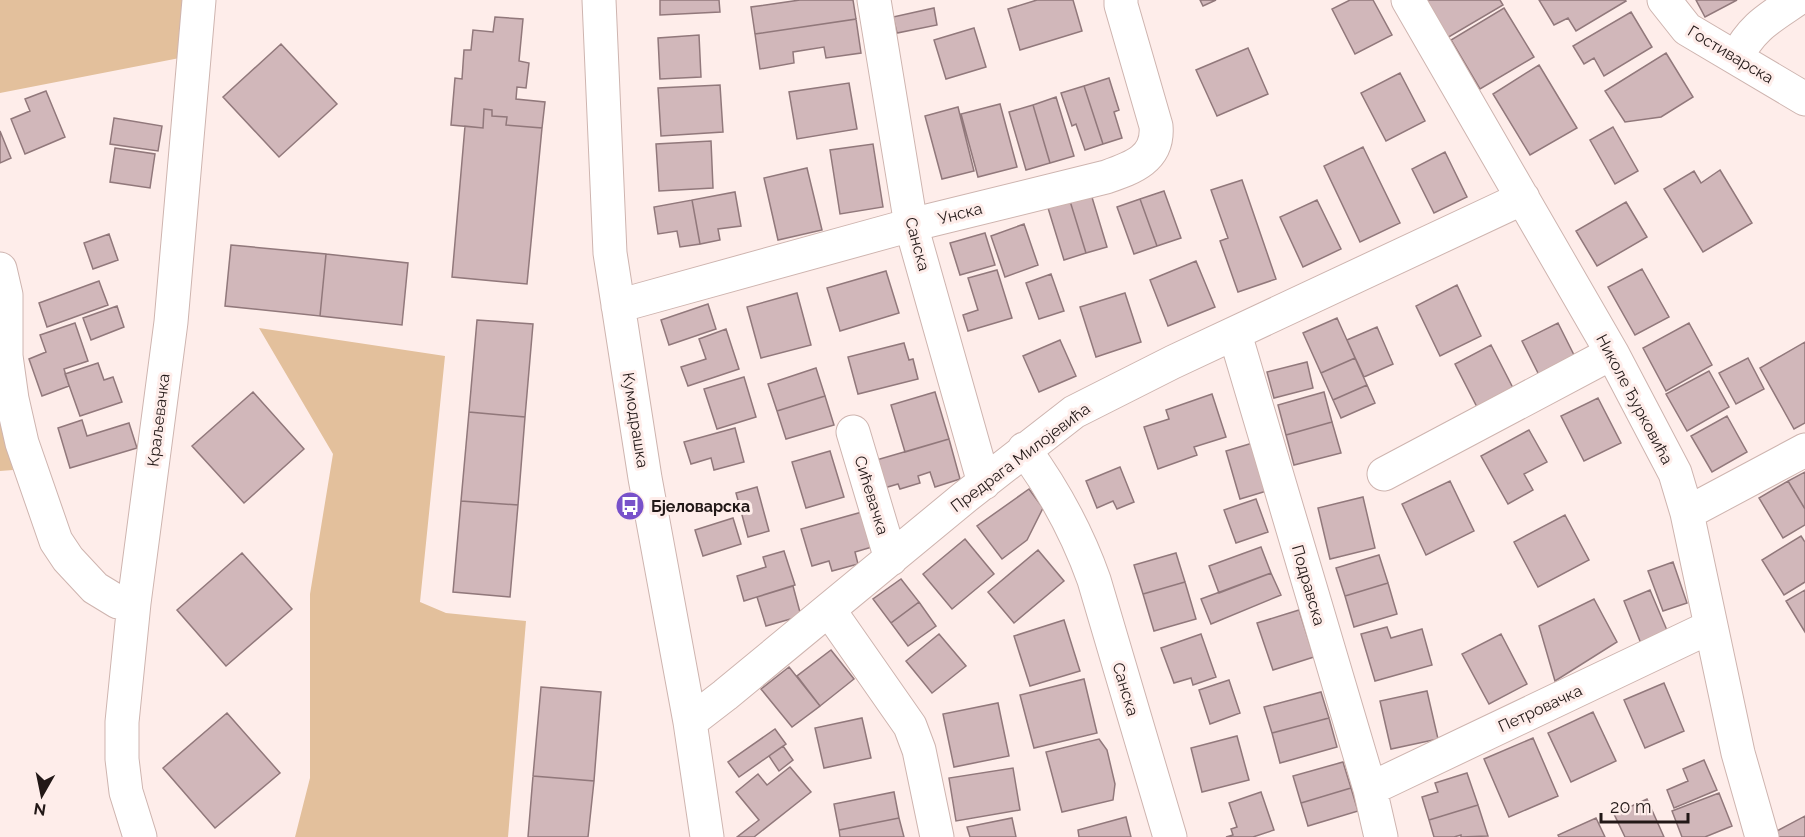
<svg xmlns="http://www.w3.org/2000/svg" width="1805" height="837" font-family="Raleway,sans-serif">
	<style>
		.green { fill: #e3c09c }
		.building { fill: #d1b7ba; stroke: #91787b; stroke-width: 1.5 }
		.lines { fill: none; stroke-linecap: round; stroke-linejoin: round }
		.minor-casing { stroke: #ceb4af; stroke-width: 35 }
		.minor { stroke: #fff; stroke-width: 33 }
		.labels { text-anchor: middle; stroke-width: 6; stroke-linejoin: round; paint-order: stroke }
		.street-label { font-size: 16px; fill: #221817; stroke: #feedea }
		.poi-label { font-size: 16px; font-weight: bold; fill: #221817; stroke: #feedea; text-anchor: start }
	</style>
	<rect width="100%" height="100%" fill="#feedea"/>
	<path class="green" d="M0,0H199L195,55L0,93Z
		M259,328L445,356L420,602L446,613L526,621L508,837H295L310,778V594L333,454Z
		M0,392L13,470L0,471Z"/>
	<path class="building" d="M660,0H719L720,12L660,15Z
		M800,0H853L856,19L755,34L751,7Z
		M1037,0H1073L1082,31L1020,50L1008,9Z
		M1200,0H1216L1203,6Z
		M1350,0H1373L1392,35L1355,54L1332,9Z
		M1424,0H1500L1503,5L1447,38Z
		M1539,0H1625L1626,1L1576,31L1568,18L1554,25Z
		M1696,0H1737L1705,17Z
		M934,8L937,25L897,33L893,17Z
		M1504,8L1534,57L1480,89L1451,40Z
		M1631,12L1652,47L1604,76L1594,58L1584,64L1573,46Z
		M495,17L523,19L519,61L529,63L526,88L517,87L516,99L545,102L542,128L506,125L507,117L492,116V110L484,109L483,128L451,125L455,78L462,79L464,50H471L473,30L493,32Z
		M856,19L861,53L826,58L824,47L793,52L794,63L760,69L755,34Z
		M974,28L986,67L946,79L934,40Z
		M699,35L701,77L660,79L658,38Z
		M281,44L337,104L279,157L223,97Z
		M1248,48L1268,94L1217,116L1196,70Z
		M1666,53L1693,97L1661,117L1625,122L1605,91Z
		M1539,65L1577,128L1530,155L1493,94Z
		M1400,73L1425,121L1386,141L1361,93Z
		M1109,78L1119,110L1114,112L1122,138L1103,144L1084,86Z
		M849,83L857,129L797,139L789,92Z
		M720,85L723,132L661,136L658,88Z
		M1084,86L1103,144L1085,150L1076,124L1072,126L1061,93Z
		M46,91L65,137L25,154L11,119L30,111L25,99Z
		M1056,97L1074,156L1050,163L1033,105Z
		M1000,104L1017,167L978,177L961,114Z
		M1033,105L1050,163L1026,170L1009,112Z
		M958,107L974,171L942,179L925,116Z
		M484,109L492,110V116L507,117L506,125L542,128L527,284L452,277L465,126L483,128Z
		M114,118L162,126L158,151L110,144Z
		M1613,127L1638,171L1615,184L1590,140Z
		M0,131L11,158L0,163Z
		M711,141L713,188L659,191L656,144Z
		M873,144L883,207L840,214L830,150Z
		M1363,147L1400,223L1360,242L1324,166Z
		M115,148L155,154L150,188L110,182Z
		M1445,152L1467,197L1434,213L1412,169Z
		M807,168L822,230L778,240L764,178Z
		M1720,170L1752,223L1703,252L1664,189L1694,171L1701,183Z
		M1242,180L1276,279L1238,292L1220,241L1228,238L1211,190Z
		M1164,191L1181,238L1157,246L1140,199Z
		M735,192L741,226L718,229L720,240L700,244L692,200Z
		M1091,194L1107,247L1086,253L1070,201Z
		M1140,199L1157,246L1134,254L1117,207Z
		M692,200L700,244L680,247L677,231L658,234L654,207Z
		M1317,200L1341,249L1303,267L1280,217Z
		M1070,201L1086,253L1064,260L1048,208Z
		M1626,202L1647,237L1597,266L1576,231Z
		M1024,224L1038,265L1005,277L991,236Z
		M985,233L995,265L960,275L950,243Z
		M109,234L118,260L93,269L84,243Z
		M231,245L326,254L320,316L225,306Z
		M326,254L408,263L402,325L320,316Z
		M1196,261L1215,307L1168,326L1150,280Z
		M1642,269L1669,317L1635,335L1608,287Z
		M997,270L1012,318L968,331L963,315L978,310L968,278Z
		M886,271L899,313L840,331L827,288Z
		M1051,274L1064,311L1039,319L1026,283Z
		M99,281L108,305L47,327L39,303Z
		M1457,285L1481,336L1440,356L1416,306Z
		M797,293L811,345L761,358L747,307Z
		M1125,293L1141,342L1096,357L1080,307Z
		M708,304L716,329L669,345L661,320Z
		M117,306L124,327L91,340L83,318Z
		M1337,318L1355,358L1321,373L1303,333Z
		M477,320L533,324L525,417L469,412Z
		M75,323L88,361L64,369L69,386L42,396L29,359L46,352L40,335Z
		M1558,323L1576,359L1540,377L1522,341Z
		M1689,323L1712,365L1666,391L1643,348Z
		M1377,327L1393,364L1364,377L1347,340Z
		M726,329L739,369L688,386L681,367L706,359L699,339Z
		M1060,340L1076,376L1039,392L1023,356Z
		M1805,342V423L1794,429L1760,368Z
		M904,343L909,360L913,359L918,379L858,394L848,357Z
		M1491,345L1514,390L1478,409L1455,364Z
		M1355,358L1367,385L1333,400L1321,373Z
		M1748,358L1764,389L1736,404L1719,373Z
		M1307,362L1313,388L1274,398L1267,372Z
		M98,363L104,380L113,377L122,402L80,416L65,374Z
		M816,368L825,396L777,411L768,384Z
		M1709,371L1729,407L1687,431L1666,394Z
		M744,377L756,417L717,429L704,389Z
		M1367,385L1375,403L1341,418L1333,400Z
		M253,392L304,449L244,503L192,446Z
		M935,392L949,439L905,452L891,405Z
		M1324,392L1332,422L1286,435L1278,405Z
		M1212,394L1226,437L1194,447L1197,455L1158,469L1144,427L1169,419L1166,410Z
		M825,396L834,425L786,439L777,411Z
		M1598,398L1621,443L1584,461L1561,416Z
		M469,412L525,417L518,505L461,501Z
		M1727,416L1747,452L1712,472L1691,436Z
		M82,420L87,436L129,423L137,448L70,468L58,428Z
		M1332,422L1341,453L1294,465L1286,435Z
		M735,428L744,462L714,470L711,458L691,464L684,442Z
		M1529,430L1547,462L1524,474L1533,490L1508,504L1481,456Z
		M949,439L960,479L935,487L930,472L918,476L920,483L900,489L898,484L874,491L866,463Z
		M1256,442L1270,490L1240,499L1226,451Z
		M830,451L844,497L806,508L792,462Z
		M1120,467L1134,502L1117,509L1113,501L1097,508L1086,481Z
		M1805,472V509L1788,481Z
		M1450,481L1474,531L1426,555L1402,504Z
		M1788,481L1805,509V525L1783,538L1759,498Z
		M757,487L769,531L748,537L736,493Z
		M1029,489L1043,508L1027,540L1002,559L977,526Z
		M1363,497L1375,548L1330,559L1318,508Z
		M1256,499L1268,532L1236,543L1224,510Z
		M461,501L518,505L510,597L453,592Z
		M862,512L872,547L855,552L858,564L832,571L829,561L812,566L801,529Z
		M1565,515L1589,560L1538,587L1514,542Z
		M733,518L741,544L703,556L695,530Z
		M1801,536L1805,542V582L1784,595L1762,560Z
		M965,539L994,574L952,609L923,574Z
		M1261,547L1271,573L1219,593L1209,566Z
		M1038,550L1064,581L1014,623L988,592Z
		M784,551L795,585L744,601L737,576L766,567L763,557Z
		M242,553L292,609L226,666L177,610Z
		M1176,553L1185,582L1143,594L1134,565Z
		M1379,555L1388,583L1345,596L1336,568Z
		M1673,562L1687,603L1663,611L1648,571Z
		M1271,573L1281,595L1211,624L1201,599Z
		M901,579L919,602L891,623L873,599Z
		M1185,582L1196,619L1154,631L1143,594Z
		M1388,583L1397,614L1354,627L1345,596Z
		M793,586L801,616L766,626L757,597Z
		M1650,590L1669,635L1642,646L1624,601Z
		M1805,590V632L1786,601Z
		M1594,599L1617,642L1555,681L1539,626Z
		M919,602L936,626L908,646L891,623Z
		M1299,610L1314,657L1273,670L1257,623Z
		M1064,620L1080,671L1030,686L1014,636Z
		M1387,627L1391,638L1422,629L1432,665L1375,681L1361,634Z
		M939,634L966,666L932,693L906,661Z
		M1201,634L1216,677L1193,685L1191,678L1174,683L1161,648Z
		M1501,634L1527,684L1489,704L1462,654Z
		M831,650L854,679L820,706L797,676Z
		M789,667L820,706L792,727L761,689Z
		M1084,679L1097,733L1034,748L1020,695Z
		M1229,680L1240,713L1210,724L1199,690Z
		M1664,683L1684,731L1645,748L1624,700Z
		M541,687L601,692L594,781L533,776Z
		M1427,691L1438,739L1391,749L1380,701Z
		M1321,692L1329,718L1272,733L1264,707Z
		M998,703L1009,756L954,767L943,714Z
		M1593,712L1616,761L1571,782L1548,733Z
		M227,713L280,773L215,828L163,768Z
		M862,718L871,758L824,768L815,728Z
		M1329,718L1337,747L1280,763L1272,733Z
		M775,729L786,744L739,777L728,762Z
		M1237,736L1249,780L1202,792L1191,748Z
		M1533,738L1558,796L1509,817L1484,759Z
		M1099,739L1107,750L1115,784L1113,800L1062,812L1046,752Z
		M783,746L793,760L779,771L769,756Z
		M1704,760L1717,790L1674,808L1667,790L1688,781L1683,769Z
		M1343,762L1351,788L1301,803L1293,776Z
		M790,767L811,792L754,837H737L759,820L736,792L758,774L767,785Z
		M1013,768L1020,810L956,821L949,778Z
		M1467,773L1478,805L1429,820L1422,797L1438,792L1435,783Z
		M533,776L594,781L588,837H528Z
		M1351,788L1358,811L1308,826L1301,803Z
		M894,792L899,818L839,830L834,804Z
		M1261,792L1274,830L1253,837H1226L1233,835L1231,829L1237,827L1229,803Z
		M1719,793L1732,826L1705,837H1682L1672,811Z
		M1647,799L1664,837H1625L1614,814Z
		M1478,805L1488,836L1461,837V835L1454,837H1434L1429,820Z
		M1805,816V837H1775L1773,833Z
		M1126,817L1131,837H1079L1078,830Z
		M899,818L904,837H840L839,830Z
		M1012,818L1016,837H970L967,827Z
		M1596,818L1605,837H1559L1558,835Z"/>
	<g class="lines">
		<g class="minor-casing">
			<path id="minor" d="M599,0L610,253L645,478L690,722L707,837
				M874,0L911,225L984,483
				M1408,0L1612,353L1675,473L1687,513L1738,753L1762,837
				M1664,0L1687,29L1805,99
				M1736,58C1752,27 1768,19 1796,0
				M0,269L6,295V356L12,399L22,443L56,541L68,559L95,588L118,602L134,603
				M618,306L911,225L1106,177C1132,168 1159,159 1156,126L1121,5V0
				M1235,334L1370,789L1381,837
				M853,432L891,559
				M1024,449C1054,490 1077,532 1094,580L1170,837
				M1384,474L1612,353
				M1687,513L1805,450
				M829,610L910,726L919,750L937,837
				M690,722L725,695L965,497L1074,412L1173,362L1523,198
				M1370,789L1710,627
				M140,837L126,792L122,759V722L134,603L171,322L199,0"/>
		</g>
		<use href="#minor" class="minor"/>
	</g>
	<defs>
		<g id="bus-disc" transform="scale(1.5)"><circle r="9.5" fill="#7851ca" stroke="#feedea"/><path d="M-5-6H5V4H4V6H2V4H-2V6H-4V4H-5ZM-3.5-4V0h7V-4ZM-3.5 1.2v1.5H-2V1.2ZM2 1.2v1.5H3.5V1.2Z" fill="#fff"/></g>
	</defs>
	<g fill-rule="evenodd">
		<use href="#bus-disc" x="630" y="506"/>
	</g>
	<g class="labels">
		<g class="street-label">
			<text transform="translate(1731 54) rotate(31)" y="6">Гостиварска</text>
			<text transform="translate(960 213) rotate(-14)" y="6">Унска</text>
			<text transform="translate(918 244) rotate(75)" y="6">Санска</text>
			<text transform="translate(1635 399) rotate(62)" y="6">Николе Ђурковића</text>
			<text transform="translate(158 420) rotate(-83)" y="6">Краљевачка</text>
			<text transform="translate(636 420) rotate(81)" y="6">Кумодрашка</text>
			<text transform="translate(1020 457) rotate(-37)" y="6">Предрага Милојевића</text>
			<text transform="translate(872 495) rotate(73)" y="6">Сићевачка</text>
			<text transform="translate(1309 585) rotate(74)" y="6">Подравска</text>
			<text transform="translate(1126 689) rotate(73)" y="6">Санска</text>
			<text transform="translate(1540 708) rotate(-25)" y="6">Петровачка</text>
		</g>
		<g class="poi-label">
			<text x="651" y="512">Бјеловарска</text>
		</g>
	</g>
	<g transform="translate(42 795) rotate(189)" stroke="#feedea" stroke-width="4.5" paint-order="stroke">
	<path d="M0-4.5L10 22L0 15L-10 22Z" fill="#221817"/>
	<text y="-9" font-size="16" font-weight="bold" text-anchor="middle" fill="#221817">N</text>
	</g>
	<path d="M1601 813v9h87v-9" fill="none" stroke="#221817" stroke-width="3"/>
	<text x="1610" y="813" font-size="18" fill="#221817" stroke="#feedea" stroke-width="4.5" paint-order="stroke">20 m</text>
</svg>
